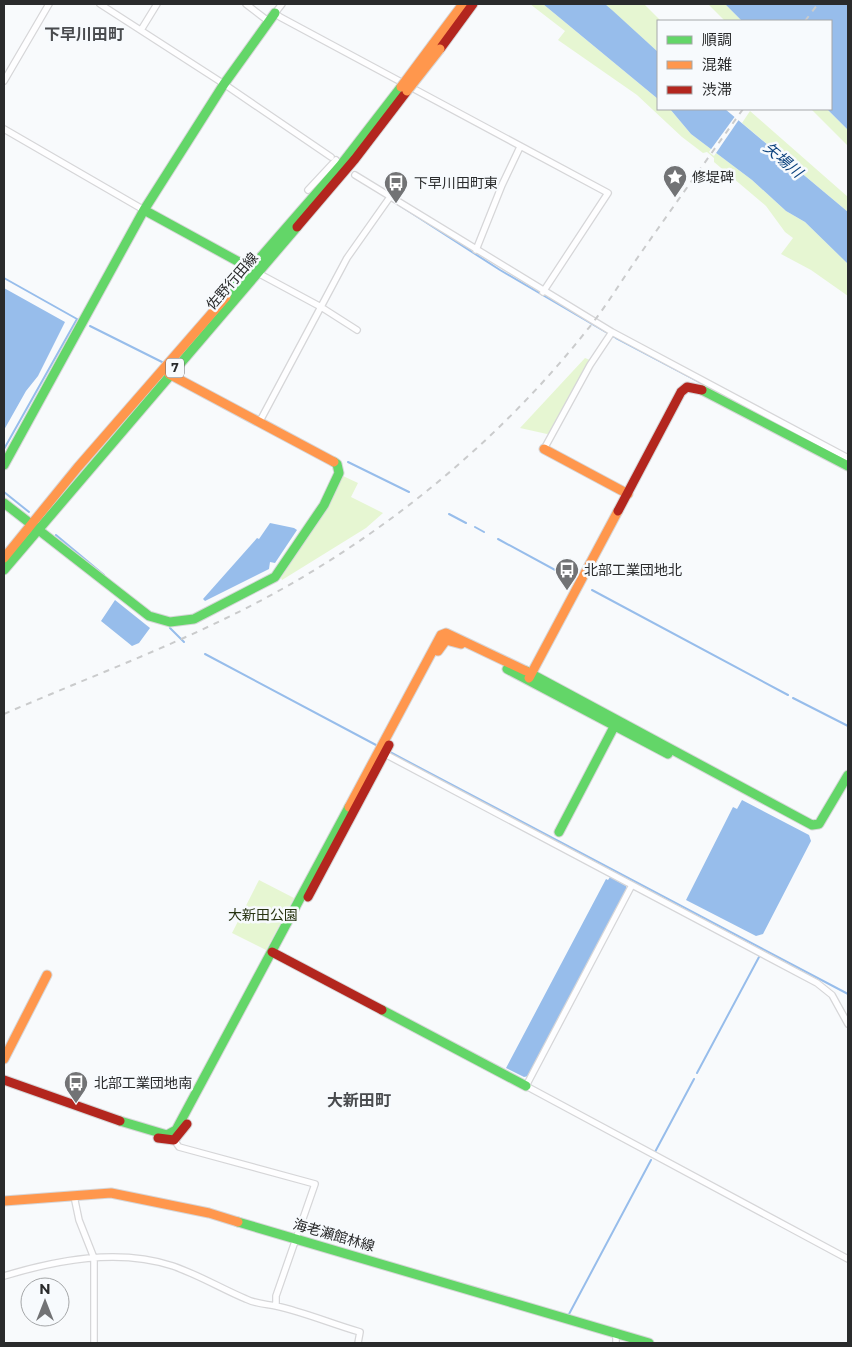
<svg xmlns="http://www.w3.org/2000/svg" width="852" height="1347" font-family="Montserrat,'Noto Sans JP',sans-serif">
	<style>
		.green { fill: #e6f6d2 }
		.water { fill: #97bdeb }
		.pier { fill: #f8fafc }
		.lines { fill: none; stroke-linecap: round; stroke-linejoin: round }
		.stream { stroke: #97bdeb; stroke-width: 2 }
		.street-casing { stroke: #d6d6d8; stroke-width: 8 }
		.fast-casing { stroke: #d6d6d8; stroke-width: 11 }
		.slow-casing { stroke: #d6d6d8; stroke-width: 11 }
		.jam-casing { stroke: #d6d6d8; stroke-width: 11 }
		.street { stroke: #fefeff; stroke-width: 5.5 }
		.fast { stroke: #63d668; stroke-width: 9 }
		.slow { stroke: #ff974d; stroke-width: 9 }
		.jam { stroke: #b3261e; stroke-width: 9 }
		.rail { stroke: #cacbcc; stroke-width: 2; stroke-dasharray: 6 6; stroke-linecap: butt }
		.slow-bridge-casing { stroke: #d6d6d8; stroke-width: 11; stroke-linecap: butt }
		.slow-bridge { stroke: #ff974d; stroke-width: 9 }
		.labels { text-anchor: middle; stroke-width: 5; stroke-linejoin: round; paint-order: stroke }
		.shield { fill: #f7fafd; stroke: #68696b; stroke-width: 1 }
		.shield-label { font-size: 12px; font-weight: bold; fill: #2a2b2c }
		.poi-label { font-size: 14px; fill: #2a2b2c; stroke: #f7fafd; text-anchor: start }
		.street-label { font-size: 14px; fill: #2a2b2c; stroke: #f7fafd }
		.park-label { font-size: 14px; fill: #263210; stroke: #f7fafd }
		.water-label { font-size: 15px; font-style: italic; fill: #0c437e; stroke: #f7fafd }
		.quarter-label { font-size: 16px; font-weight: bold; fill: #494b4e; stroke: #f7fafd }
	</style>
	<rect width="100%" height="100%" fill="#f8fafc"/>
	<path class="green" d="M530,4H543L658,99V109H670L691,134L752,180L786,211L805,222L848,264V296L811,270L781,254L793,238L785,232L766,206L714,162V158L707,152L703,153L682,137L637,95L558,40L565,31Z
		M605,4H644L661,21H658V52Z
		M708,4H725L742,21H725Z
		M811,109H827L848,130V146Z
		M750,111L848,197V212L742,123Z
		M585,358L590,360L550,433L547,434L520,428Z
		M343,476L358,483L351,497L383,513L366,528L282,580L281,578L329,504Z
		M259,880L294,898L266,950L232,933Z"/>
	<path class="water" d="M543,4H605L612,10L658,52V99Z
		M725,4H848V130L827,109H831V21H742Z
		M670,109H725L848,212V264L805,222L786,211L752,180L691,134Z
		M4,288L65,322L38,376L26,391L4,430Z
		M270,523L294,528L297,530L275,563L270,562L269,569L205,601L203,599L257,538L259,539Z
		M115,600L150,628L139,643L132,646L101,621Z
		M742,800L809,835L811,841L763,934L756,936L686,900L733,807L737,809Z
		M610,877L626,886L627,890L529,1076L524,1077L506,1068L606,879L608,880Z"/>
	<path class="pier" d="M736,115L740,118L714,156L709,152Z"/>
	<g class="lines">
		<path class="stream" d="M399,205L500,270L616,338L800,435
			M4,278L77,319L4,449
			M90,326L164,363
			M348,462L409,492
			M4,492L29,512
			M449,514L466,523
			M475,527L484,532
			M56,535L104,575
			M498,539L568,577
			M592,590L788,695
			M170,628L184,642
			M205,654L376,745
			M793,698L848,726
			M388,751L848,994
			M697,1073L759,957
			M655,1152L694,1079
			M568,1316L651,1160"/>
		<g class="street-casing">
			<path id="street" d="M100,4L224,84L331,157
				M246,4L268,21
				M282,4L275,13L280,17L608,193L543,292
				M141,30L157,4
				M4,81L49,4
				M4,129L144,210
				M355,175L612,332L848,458
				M308,190L336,160L340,166
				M476,250L502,185L520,147
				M256,272L321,307L357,330
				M260,421L347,258L390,197
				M544,449L590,365L612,332
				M383,753L817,983L832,995L848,1024
				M632,885L526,1086L848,1259
				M174,1140L179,1147L315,1184L276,1296V1306
				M74,1196L79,1220L94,1258V1343
				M4,1276C57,1260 118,1248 173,1266C199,1275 222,1289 246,1299C256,1304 266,1304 276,1306C304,1312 332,1324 360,1332L358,1343
				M616,1343V1333"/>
		</g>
		<g class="fast-casing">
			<path id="fast" d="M144,210L250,268
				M226,297L340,166L401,87
				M702,390L848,466
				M4,465L144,210L224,84L275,13
				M4,503L149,616L170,622L194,619L275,577L324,505L339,473L337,464L334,462
				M4,570L297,227
				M507,669L668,754
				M526,671L812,825L819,824L848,775
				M559,832L616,723
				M382,1010L526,1086
				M120,1121L167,1135L176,1130L349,807
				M238,1222L649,1343"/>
		</g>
		<g class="slow-casing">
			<path id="slow" d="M433,44L463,4
				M169,374L334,462
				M544,449L628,494
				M4,558L78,467L226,297
				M438,651L446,640L461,644
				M529,678L618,511
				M349,807L441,635L446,633L526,671
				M4,1059L47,975
				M4,1201L111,1193L209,1213L238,1222"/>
		</g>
		<g class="jam-casing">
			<path id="jam" d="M440,49L473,4
				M297,227L355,159L407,91
				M618,511L681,392L687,387L702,390
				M308,897L389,745
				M272,952L382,1010
				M4,1080L120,1121
				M158,1138L174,1140L187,1124"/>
		</g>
		<use href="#street" class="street"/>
		<use href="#fast" class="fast"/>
		<use href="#slow" class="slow"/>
		<use href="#jam" class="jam"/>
		<path class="rail" d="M805,21L818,4
			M4,714C96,674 193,639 282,589C398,524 505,434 587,330C606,307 621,281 638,257C673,207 708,158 743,109"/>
		<g class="slow-bridge-casing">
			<path id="slow-bridge" d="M401,87L433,44
				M407,91L440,49"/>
		</g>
		<use href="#slow-bridge" class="slow-bridge"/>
	</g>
	<defs>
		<g id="sight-pin" transform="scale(1.25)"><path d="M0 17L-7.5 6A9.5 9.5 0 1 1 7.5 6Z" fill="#727375" stroke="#f7fafd"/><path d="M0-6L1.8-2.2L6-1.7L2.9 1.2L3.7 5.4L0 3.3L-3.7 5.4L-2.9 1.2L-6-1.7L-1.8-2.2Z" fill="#fff"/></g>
		<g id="bus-pin" transform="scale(1.25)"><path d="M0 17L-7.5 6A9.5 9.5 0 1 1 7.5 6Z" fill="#727375" stroke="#f7fafd"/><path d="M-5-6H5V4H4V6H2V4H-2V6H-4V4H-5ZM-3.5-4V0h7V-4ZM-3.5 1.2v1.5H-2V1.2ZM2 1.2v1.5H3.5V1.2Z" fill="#fff"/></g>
	</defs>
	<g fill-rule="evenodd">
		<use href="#sight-pin" x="675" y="177"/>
		<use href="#bus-pin" x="396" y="183"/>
		<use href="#bus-pin" x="567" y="570"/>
		<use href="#bus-pin" x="76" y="1083"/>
	</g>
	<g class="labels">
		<rect class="shield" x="166" y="358.5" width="18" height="19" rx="4"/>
		<g class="shield-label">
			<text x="175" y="372">7</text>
		</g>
		<g class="poi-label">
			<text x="692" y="182">修堤碑</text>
			<text x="414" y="188">下早川田町東</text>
			<text x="584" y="575">北部工業団地北</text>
			<text x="94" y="1088">北部工業団地南</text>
		</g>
		<g class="street-label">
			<text transform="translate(232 281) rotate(-49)" y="5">佐野行田線</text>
			<text transform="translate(334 1235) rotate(16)" y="5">海老瀬館林線</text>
		</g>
		<g class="park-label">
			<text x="263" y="920">大新田公園</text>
		</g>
		<g class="water-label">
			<text transform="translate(783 160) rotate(40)" y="5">矢場川</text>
		</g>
		<g class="quarter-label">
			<text x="84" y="40">下早川田町</text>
			<text x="359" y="1106">大新田町</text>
		</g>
	</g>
	<rect width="852" height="1347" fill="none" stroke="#2a2b2c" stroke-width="10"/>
	<rect x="657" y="20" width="175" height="90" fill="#f7fafd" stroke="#a5a7a9"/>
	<rect x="667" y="36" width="25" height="8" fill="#63d668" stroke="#a5a7a9"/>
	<text x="702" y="45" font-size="15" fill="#2a2b2c">順調</text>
	<rect x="667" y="61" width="25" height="8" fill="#ff974d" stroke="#a5a7a9"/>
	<text x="702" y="70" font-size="15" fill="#2a2b2c">混雑</text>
	<rect x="667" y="86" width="25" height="8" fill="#b3261e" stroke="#a5a7a9"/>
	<text x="702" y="95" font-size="15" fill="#2a2b2c">渋滞</text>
	<g transform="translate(45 1302)"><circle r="24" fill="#f7fafd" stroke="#a5a7a9"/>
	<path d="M0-4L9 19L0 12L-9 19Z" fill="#727375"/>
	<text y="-8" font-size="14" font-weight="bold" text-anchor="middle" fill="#2a2b2c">N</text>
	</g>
</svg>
